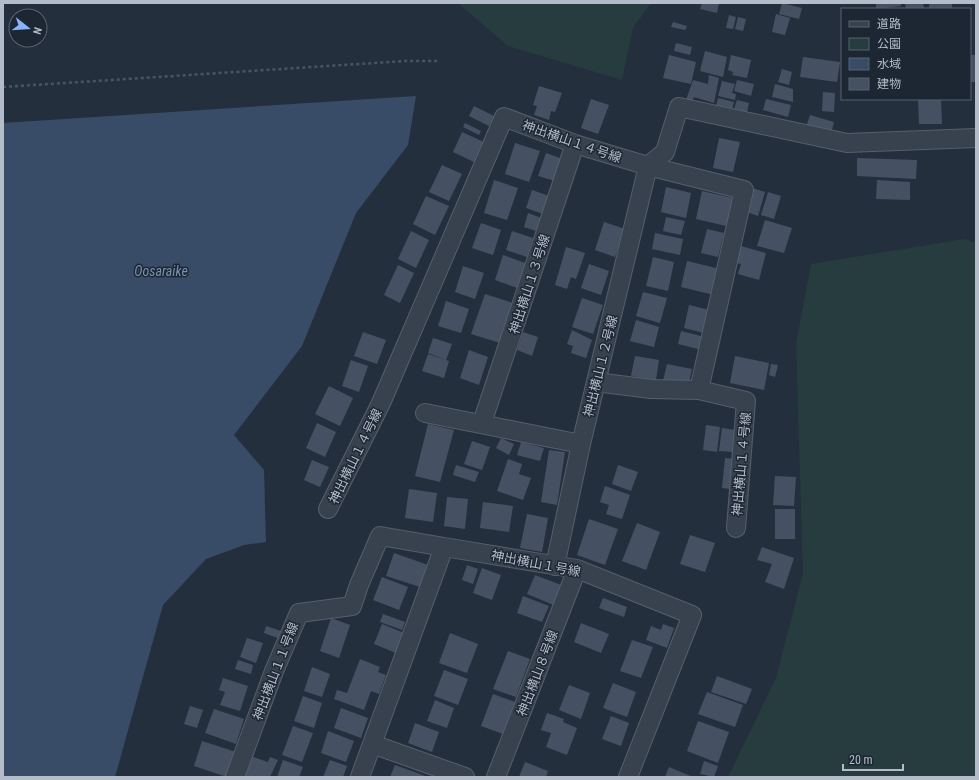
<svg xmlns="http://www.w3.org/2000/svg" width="979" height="780" font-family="'Roboto Condensed','Noto Sans JP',sans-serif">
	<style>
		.green { fill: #263c3f }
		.water { fill: #394c67 }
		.building { fill: #455162 }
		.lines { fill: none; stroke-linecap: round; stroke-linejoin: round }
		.minor-casing { stroke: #565f6c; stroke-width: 20 }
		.path { stroke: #44595c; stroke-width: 2.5; stroke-dasharray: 3 3; stroke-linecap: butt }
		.minor { stroke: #38414e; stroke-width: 18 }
		.labels { text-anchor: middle; stroke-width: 3; stroke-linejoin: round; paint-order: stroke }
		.street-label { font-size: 13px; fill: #b4bcc9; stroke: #1d2633 }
		.water-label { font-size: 14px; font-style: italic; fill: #7c92b1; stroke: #1d2633 }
	</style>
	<rect width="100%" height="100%" fill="#242f3e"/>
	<path class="green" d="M458,3H651L633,28L622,80L508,46Z
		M964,239L976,243V777H728L776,678L803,573L796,344L811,264Z"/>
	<path class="water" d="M416,96L408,145L356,213L302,346L234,435L264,470L266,542L244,545L206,559L163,605L115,777H3V123Z"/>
	<path class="building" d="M702,3H719L717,13L700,9Z
		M782,3L802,8L799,19L779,14Z
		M876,3H901V6L876,9Z
		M905,3H923L924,8L906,9Z
		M929,3H952V9H929Z
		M776,14L790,18L785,35L772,32Z
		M729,15L736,17L733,29L726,28Z
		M738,17L746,19L743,31L735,29Z
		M673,22L687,26L685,30L671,27Z
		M676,43L692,47L690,55L674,51Z
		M705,51L727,57L723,77L700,71Z
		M669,55L696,62L691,84L663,78Z
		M731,55L751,60L747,78L732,75L733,72L728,70Z
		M970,55H976V82H970Z
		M803,57L840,62L837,82L800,77Z
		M782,69L792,72L789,85L778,82Z
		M709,75L719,78L714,103L694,97L692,101L686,100L693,80L708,84Z
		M737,80L754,84L751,96L734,91Z
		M722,81L735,84L732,93L736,94L735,100L718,96Z
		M775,84L793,89V102L772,97Z
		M539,86L562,93L555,112L551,111L549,120L534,115L537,106L533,105Z
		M823,92L835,93L834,112L822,111Z
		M718,98L734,102L732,110L716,106Z
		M591,99L609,105L598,134L581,128Z
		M766,99L791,105L788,117L763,110Z
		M918,99H941L942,124H919Z
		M737,100L749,103L747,112L734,109Z
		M474,106L494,116L489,126L469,116Z
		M810,115L834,122L831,134L806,127Z
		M465,123L481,131L479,135L463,127Z
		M462,132L486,143L476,163L453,152Z
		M719,138L740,142L733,172L713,168Z
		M515,143L540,151L529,182L505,174Z
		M546,153L563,159L555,181L538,176Z
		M857,158L917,160L916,179L857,176Z
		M442,165L462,174L449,201L429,192Z
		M494,180L518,188L507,220L484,213Z
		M877,180L910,182V200L876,199Z
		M666,187L691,193L686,218L661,212Z
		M752,188L765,192L758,216L744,211Z
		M532,190L552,197L546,215L526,208Z
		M702,191L733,198L726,226L696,219Z
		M768,192L781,196L774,219L761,215Z
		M426,196L449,206L435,235L413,224Z
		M528,213L544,219L539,232L524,227Z
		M666,217L685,221L681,235L663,231Z
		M765,220L792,228L784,253L757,246Z
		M604,222L625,229L615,257L595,250Z
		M481,223L501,230L493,255L472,248Z
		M707,229L724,233L718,257L701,253Z
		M411,231L429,240L416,268L398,259Z
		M512,231L533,238L527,257L506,250Z
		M655,233L683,239L680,255L652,249Z
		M741,246L766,253L759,280L738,274L741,264L736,263Z
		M566,247L585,253L576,279L571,277L567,289L555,285Z
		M503,255L528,264L520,289L495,280Z
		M653,257L674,262L668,291L646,286Z
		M687,261L720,269L714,295L681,287Z
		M589,264L609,271L601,295L581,288Z
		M398,265L414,273L400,303L384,295Z
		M463,266L484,273L475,299L455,292Z
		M643,292L667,298L660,323L636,316Z
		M485,294L513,303L500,343L471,334Z
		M582,298L603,305L593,334L572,327Z
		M446,301L469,309L461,333L438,326Z
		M689,305L714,311L708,334L684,328Z
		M636,320L659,327L654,347L630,341Z
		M572,330L592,340L586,358L571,353L573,346L567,344Z
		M681,331L705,337L702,350L678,344Z
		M363,332L386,340L377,364L354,356Z
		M523,332L538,337L532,356L517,350Z
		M433,338L452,344L446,360L428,353Z
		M469,350L488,357L479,385L460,378Z
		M428,354L449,361L444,378L422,371Z
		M635,356L659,360L656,380L631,376Z
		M735,356L769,363L764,390L730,383Z
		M351,360L368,366L359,392L342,386Z
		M667,364L692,369L688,387L663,381Z
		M771,364L778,365L775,377L769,375Z
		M329,386L353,398L340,426L315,414Z
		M317,423L336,432L325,457L306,448Z
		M428,424L454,430L440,482L415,476Z
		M706,425L720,427L717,452L703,450Z
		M722,428L736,430L733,452L719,451Z
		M501,438L514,444L509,455L496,448Z
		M472,441L490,447L482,470L464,464Z
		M521,442L544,448L540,461L517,455Z
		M549,450L565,452L557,505L541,502Z
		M725,458L734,459L731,489L722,488Z
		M508,459L522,464L519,474L531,478L523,500L497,491Z
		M312,460L329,467L320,487L304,480Z
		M456,465L479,472L475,482L453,475Z
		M618,465L638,472L631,491L612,484Z
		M775,476L796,477L794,506L773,505Z
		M605,486L630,495L622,519L606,514L609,505L600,502Z
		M409,489L437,493L433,522L405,518Z
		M447,497L468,499L465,529L444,526Z
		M483,502L513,506L509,532L480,528Z
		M775,509H795V539H775Z
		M527,514L548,518L542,552L520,548Z
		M589,519L618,529L605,565L577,555Z
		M637,523L660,532L646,570L622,561Z
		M690,535L715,543L705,572L680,564Z
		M762,547L794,558L784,589L765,582L772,564L757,560Z
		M394,553L428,565L420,587L386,576Z
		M467,565L478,569L473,584L462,580Z
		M482,568L501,575L492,600L473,593Z
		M535,575L564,586L556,606L527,594Z
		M382,577L408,587L399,610L373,600Z
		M523,596L549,606L542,622L517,613Z
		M603,598L627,607L624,617L599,608Z
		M383,614L405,622L402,630L380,622Z
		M331,618L350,625L339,658L320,651Z
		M581,623L609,634L601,653L574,642Z
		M382,624L404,633L396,653L374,644Z
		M663,624L674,628L667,648L646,640L651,626L661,630Z
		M266,626L281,631L278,638L264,633Z
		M450,633L478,644L467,673L439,663Z
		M247,638L263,643L256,663L240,657Z
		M632,640L653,647L641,678L620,671Z
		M508,651L530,659L516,697L493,689Z
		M360,659L380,667L378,672L386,675L379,694L371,691L364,710L334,699L337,690L347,693Z
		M238,660L253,665L251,674L235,669Z
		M312,667L330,674L322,697L304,691Z
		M444,670L468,679L458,705L434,696Z
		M717,676L752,689L746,704L711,692Z
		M223,678L248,686L240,711L220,705L225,692L219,690Z
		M613,683L636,692L627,717L603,708Z
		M569,685L590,693L581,719L559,710Z
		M707,692L743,705L735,727L698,714Z
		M493,694L515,702L503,734L481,726Z
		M303,696L322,703L314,728L294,721Z
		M435,700L454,708L447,728L427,721Z
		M190,706L203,710L197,728L184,724Z
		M341,708L368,718L361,738L334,728Z
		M214,709L244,719L236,744L205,733Z
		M547,713L564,719L563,722L577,728L567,755L546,747L551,733L541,730Z
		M611,716L629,723L621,746L602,739Z
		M698,721L729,732L718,763L687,751Z
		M415,723L439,732L432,752L408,743Z
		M293,726L313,733L302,762L282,755Z
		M328,731L354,741L346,762L321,753Z
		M202,741L236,752L227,777L194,766Z
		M250,756L268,762L270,757L278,760L270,777H242Z
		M283,760L303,767L299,777H277Z
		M330,760L347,766L343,777H323Z
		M704,761L718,766L714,777L700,774Z
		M525,762L548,771L546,777H519Z
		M395,765L428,777H390Z
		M669,767L693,777H665Z"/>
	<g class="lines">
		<g class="minor-casing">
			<path id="minor" d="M699,390L746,401L736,528
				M425,413L581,444
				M482,423L575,144
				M328,509L381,403L504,117L575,144L648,166L744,190L699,390L651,389L596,382
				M555,566L581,444L648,166L665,152L679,107L847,143L976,138
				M372,744L465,777
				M235,777L274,671L299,613L352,606L359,585L380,536L444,547
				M360,777L444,547L577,569L692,615L628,777
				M496,777L577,569"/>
		</g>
		<path class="path" d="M3,87L405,61H440"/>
		<use href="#minor" class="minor"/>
	</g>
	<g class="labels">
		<g class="street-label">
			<text transform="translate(572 141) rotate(19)" y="5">神出横山１４号線</text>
			<text transform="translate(529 284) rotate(-72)" y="5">神出横山１３号線</text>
			<text transform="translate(600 366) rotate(-76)" y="5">神出横山１２号線</text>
			<text transform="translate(355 456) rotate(-64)" y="5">神出横山１４号線</text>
			<text transform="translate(741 464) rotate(-85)" y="5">神出横山１４号線</text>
			<text transform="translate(536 563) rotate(11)" y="5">神出横山１号線</text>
			<text transform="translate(275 671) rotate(-69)" y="5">神出横山１１号線</text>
			<text transform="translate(537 673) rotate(-69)" y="5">神出横山８号線</text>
		</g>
		<g class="water-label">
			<text x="161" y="276">Oosaraike</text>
		</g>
	</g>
	<rect width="979" height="780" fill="none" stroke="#b4bcc9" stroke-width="8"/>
	<rect x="841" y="8" width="130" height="92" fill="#1d2633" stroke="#59626f"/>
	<rect x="849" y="21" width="20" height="6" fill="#38414e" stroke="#59626f"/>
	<text x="877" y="28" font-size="12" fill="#b4bcc9">道路</text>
	<rect x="849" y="38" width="20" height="12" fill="#263c3f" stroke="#59626f"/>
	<text x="877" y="48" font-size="12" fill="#b4bcc9">公園</text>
	<rect x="849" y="58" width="20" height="12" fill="#394c67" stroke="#59626f"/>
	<text x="877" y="68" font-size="12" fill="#b4bcc9">水域</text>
	<rect x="849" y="78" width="20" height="12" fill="#455162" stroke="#59626f"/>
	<text x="877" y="88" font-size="12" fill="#b4bcc9">建物</text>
	<g transform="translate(28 28) rotate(107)"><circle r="19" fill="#1d2633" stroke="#59626f"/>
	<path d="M0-3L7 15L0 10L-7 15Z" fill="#8ab4f8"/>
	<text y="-6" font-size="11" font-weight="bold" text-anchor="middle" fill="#b4bcc9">N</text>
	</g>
	<path d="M843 764v6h60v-6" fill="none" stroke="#b4bcc9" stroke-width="2"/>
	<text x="849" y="764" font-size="12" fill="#b4bcc9" stroke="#1d2633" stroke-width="3" paint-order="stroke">20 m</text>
</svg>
